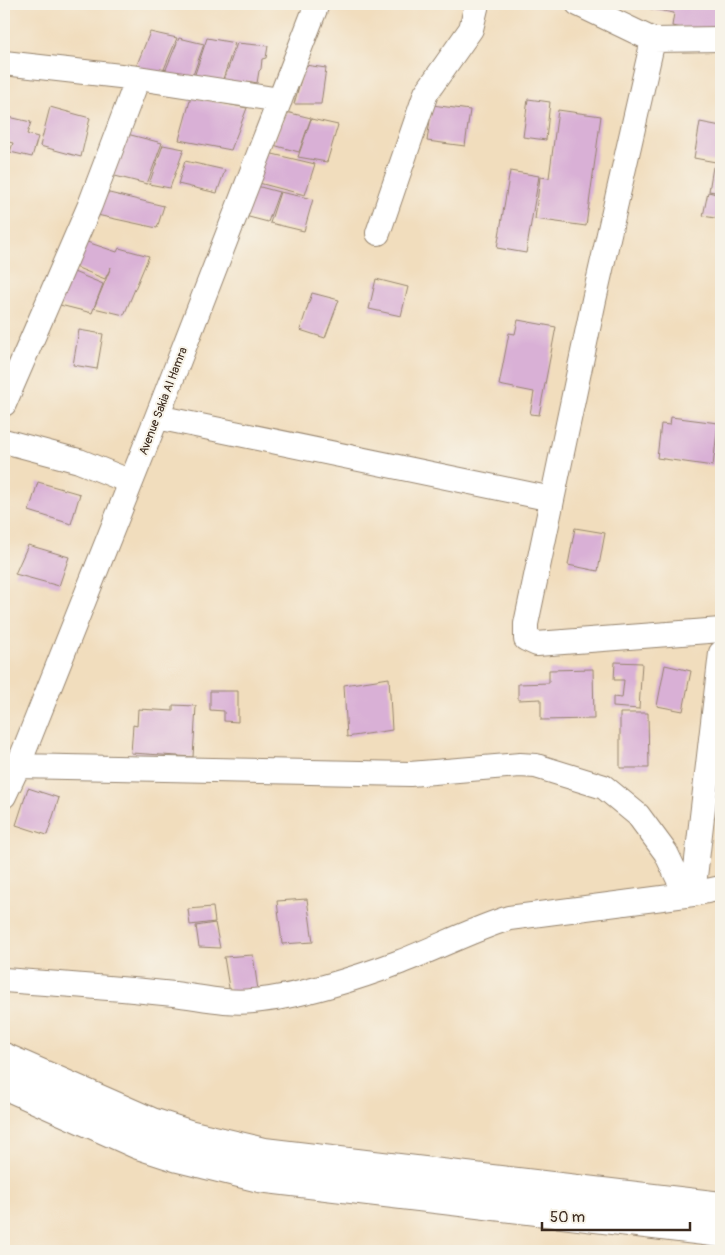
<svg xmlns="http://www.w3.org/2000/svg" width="725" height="1255" font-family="Pangolin,sans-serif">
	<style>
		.building { fill: #d9b0d6 }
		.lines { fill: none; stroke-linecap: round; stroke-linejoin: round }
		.street-casing { stroke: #96846e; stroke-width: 26 }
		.secondary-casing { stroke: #96846e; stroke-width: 30 }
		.street { stroke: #fff; stroke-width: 24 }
		.secondary { stroke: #fff; stroke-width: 28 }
		.labels { text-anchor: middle; stroke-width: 4; stroke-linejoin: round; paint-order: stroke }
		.street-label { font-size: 12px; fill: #3b2a1e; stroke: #f7f3e8 }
	</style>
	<rect width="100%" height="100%" fill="#f7f3e8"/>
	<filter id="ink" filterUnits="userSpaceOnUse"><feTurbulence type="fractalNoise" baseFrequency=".02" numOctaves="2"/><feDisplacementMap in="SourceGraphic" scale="10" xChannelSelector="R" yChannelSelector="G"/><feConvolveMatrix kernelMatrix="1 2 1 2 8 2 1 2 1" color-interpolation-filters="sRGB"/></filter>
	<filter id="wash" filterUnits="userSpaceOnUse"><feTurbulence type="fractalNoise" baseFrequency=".0096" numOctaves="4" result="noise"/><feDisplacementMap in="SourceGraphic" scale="20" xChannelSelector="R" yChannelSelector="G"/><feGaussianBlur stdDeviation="1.12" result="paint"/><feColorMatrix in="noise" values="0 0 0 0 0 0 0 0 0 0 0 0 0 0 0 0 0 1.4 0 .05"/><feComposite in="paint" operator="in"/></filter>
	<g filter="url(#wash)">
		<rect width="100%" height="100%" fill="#f1ddbd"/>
		<g id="blocks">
			<path class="building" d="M648,4H721V36L672,26L674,13L647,8Z
				M150,32L177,38L162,74L136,67Z
				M179,38L204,44L192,78L164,74Z
				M207,38L235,43L222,82L194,77Z
				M237,43L268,46L266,58L262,59L261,69L259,71L257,83L247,81L245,86L223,83Z
				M305,65L326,68L321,104H294Z
				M191,97L247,108L231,150L179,140Z
				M528,99L550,102L546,140L523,137Z
				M432,105L470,110L465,146L427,141Z
				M50,107L90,118L81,157L40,146Z
				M558,110L601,116L586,226L535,219L540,177L549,178Z
				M286,112L311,118L299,152L273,145Z
				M4,116L31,122L27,134L38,137L32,157L10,152L13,143L4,141Z
				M311,119L338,125L327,162L298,157Z
				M700,122L721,126V163L694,158Z
				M123,133L162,143L147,184L107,174Z
				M163,145L184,149L170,188L149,184Z
				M264,152L315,164L305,195L255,182Z
				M185,161L225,170L217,193L178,184Z
				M713,167L721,168V193L709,191Z
				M510,171L539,176L526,253L497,248Z
				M253,185L279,192L268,222L241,215Z
				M105,192L164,206L157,228L97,215Z
				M280,192L313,199L304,231L270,223Z
				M708,192L721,195V219L703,216Z
				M84,241L117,252L119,248L149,256L124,315L94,308L111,267L105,279L73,266Z
				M69,270L103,284L92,313L56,304Z
				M376,279L408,287L401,316L369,309Z
				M312,293L339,300L325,338L300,330Z
				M518,320L556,327L539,415L530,414L534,392L499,385L509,333L515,334Z
				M79,330L103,334L97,369L73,365Z
				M671,417L718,423L713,466L657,458L661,424L670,425Z
				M38,482L80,494L71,524L29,511Z
				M575,528L605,533L598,571L568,565Z
				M28,545L69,557L59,586L15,574Z
				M615,662L642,663L639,709L613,707V697L622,698L624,680H614Z
				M665,665L691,671L683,711L657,706Z
				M593,669L594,719L541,720V699L518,700V684L549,683V670Z
				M389,678L392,730L347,737L344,685Z
				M210,691H238V722L224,721V711L210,710Z
				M173,705L196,706L193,757L131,753L133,725L137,726L138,709L173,711Z
				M620,713H648L649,768H620Z
				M28,788L59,798L47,835L16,825Z
				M307,899L313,942L282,944L277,901Z
				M213,907L215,922L190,925L188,909Z
				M215,923L220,948L199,947L196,926Z
				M253,955L258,990L230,994L224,957Z"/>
		</g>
	</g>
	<g filter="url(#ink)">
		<use href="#blocks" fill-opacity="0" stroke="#96846e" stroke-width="1"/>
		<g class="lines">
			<g class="street-casing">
				<path id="street" d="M578,4L653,40L594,300L526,624V639L537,644L721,630
					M653,40L721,39
					M4,63L138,78L280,100
					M378,233L426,93L471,29L477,4
					M4,404L90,205L138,78
					M157,417L552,499
					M4,441L79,461L131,482
					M18,766L410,774L520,765L536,766L604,787L638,815L666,853L686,895
					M4,796L18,766L157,417L317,4
					M693,894L721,653
					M4,980C61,984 117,988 174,994C200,997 227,1004 253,1001C298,997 358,978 400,962C437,948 471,930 509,918L693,894L721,888"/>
			</g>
			<g class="secondary-casing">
				<path id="secondary" d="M4,1057L152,1122L189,1134L264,1152L721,1206
					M4,1085L138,1145L178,1158L259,1178L721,1233"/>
			</g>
			<use href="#street" class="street"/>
			<use href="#secondary" class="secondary"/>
		</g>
	</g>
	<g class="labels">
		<g class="street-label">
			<text transform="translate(163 401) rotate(-69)" y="4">Avenue Sakia Al Hamra</text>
		</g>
	</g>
	<rect width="725" height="1255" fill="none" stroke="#f7f3e8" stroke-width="20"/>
	<path d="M542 1222v8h148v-8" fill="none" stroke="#3b2a1e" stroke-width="2.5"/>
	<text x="550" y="1222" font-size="15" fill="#3b2a1e" stroke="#f7f3e8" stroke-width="4" paint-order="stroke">50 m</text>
</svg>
